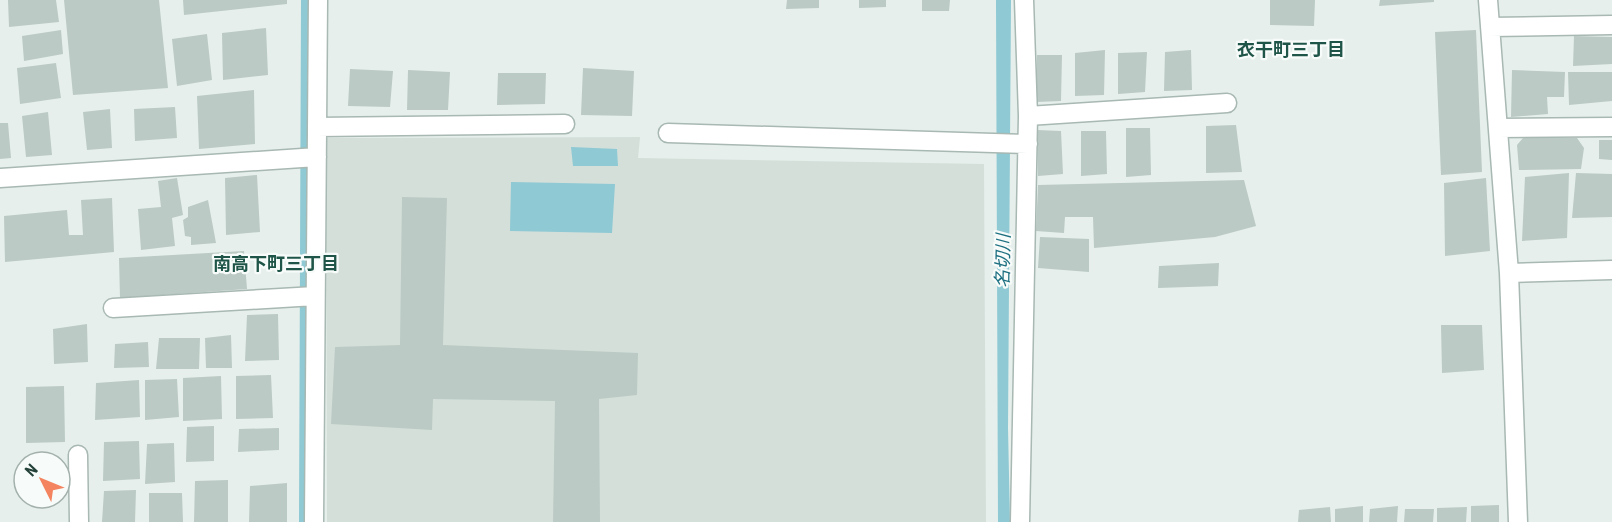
<svg xmlns="http://www.w3.org/2000/svg" width="1612" height="522" font-family="'Roboto Condensed','Noto Sans JP',sans-serif">
	<style>
		.built { fill: #d4dfda }
		.water { fill: #8ec9d4 }
		.lines { fill: none; stroke-linecap: round; stroke-linejoin: round }
		.stream { stroke: #8ec9d4; stroke-width: 8 }
		.building { fill: #bbcac4 }
		.minor-casing { stroke: #a8b8b2; stroke-width: 21 }
		.minor { stroke: #fff; stroke-width: 18 }
		.labels { text-anchor: middle; stroke-width: 4.5; stroke-linejoin: round; paint-order: stroke }
		.neighbourhood-label { font-size: 18px; font-weight: bold; fill: #1f5548; stroke: #f7fbf9 }
		.water-label { font-size: 18px; font-style: italic; fill: #1c6f80; stroke: #f7fbf9 }
	</style>
	<rect width="100%" height="100%" fill="#e6efeb"/>
	<path class="built" d="M640,137L638,158L984,164L986,522H327L326,138Z"/>
	<path class="water" d="M996,0H1011L1008,428L1010,522H998Z
		M571,147L617,149L618,166H573Z
		M511,182L615,184L612,233L510,231Z"/>
	<g class="lines">
		<path class="stream" d="M303,522L305,0"/>
	</g>
	<path class="building" d="M8,0H56L59,22L9,27Z
		M64,0H159L168,88L73,95Z
		M183,0H287V4L184,15Z
		M787,0H819V8L786,9Z
		M859,0H886V7L859,8Z
		M922,0H950L949,11H922Z
		M1270,0H1315L1314,26L1270,25Z
		M1380,0H1434V2L1379,6Z
		M266,28L268,75L223,80L222,33Z
		M61,30L63,54L24,61L22,36Z
		M1476,30L1482,172L1441,175L1435,32Z
		M207,34L212,80L177,86L172,39Z
		M1574,36L1612,37V64L1573,66Z
		M1105,50L1104,95L1075,96V53Z
		M1191,50L1192,90L1164,91L1165,52Z
		M1147,52L1145,92L1118,94V53Z
		M1037,55H1062L1061,101L1036,102Z
		M56,63L61,98L20,104L17,68Z
		M583,68L634,71L632,116L581,115Z
		M350,69L393,71L390,107L348,106Z
		M408,70L450,72L448,110H407Z
		M1512,70L1565,72L1564,97H1547L1548,114L1511,117Z
		M1568,72H1612V101L1569,105Z
		M498,73H546L545,104L497,105Z
		M254,90L255,144L199,149L197,96Z
		M175,107L177,138L135,141L134,109Z
		M110,109L112,148L87,150L83,112Z
		M48,112L52,155L26,157L22,116Z
		M0,123H8L11,158L0,159Z
		M1236,125L1242,172L1206,173V126Z
		M1126,128H1150L1151,175L1126,177Z
		M1037,130L1061,131L1063,174L1038,176Z
		M1081,131H1106L1107,174L1081,176Z
		M1523,138H1577L1584,148L1581,169L1519,170L1517,145Z
		M1599,140H1612V160L1599,159Z
		M1569,173L1567,238L1522,241L1525,177Z
		M1576,173L1612,174V217L1572,218Z
		M257,175L260,232L226,235L225,178Z
		M177,178L183,215L172,218L175,246L141,250L138,209L161,207L158,181Z
		M1486,178L1490,251L1445,256L1444,183Z
		M1244,180L1256,226L1215,237L1094,248L1093,217H1065L1064,233L1036,231L1038,185Z
		M402,197L447,198L443,345L638,353L637,395L599,399L600,522H553L555,401L433,399L432,430L331,424L335,347L400,345Z
		M112,198L114,252L5,262L4,216L67,210L69,235H83L81,200Z
		M208,200L216,243L191,245V237L185,236L183,220L188,217V207Z
		M1040,237L1089,239V272L1038,268Z
		M244,251L247,289L120,298L119,258Z
		M1219,263L1218,286L1158,288L1159,266Z
		M278,314L279,360L245,361L247,315Z
		M87,324L88,362L54,364L53,329Z
		M1441,325H1482L1484,370L1442,373Z
		M231,335L232,368H206L205,338Z
		M159,338H200L199,369H156Z
		M148,342L149,367L114,368L115,344Z
		M271,375L273,418L236,419V376Z
		M221,376L222,419L183,421V378Z
		M177,379L179,417L145,420V380Z
		M139,380L140,417L95,420L96,383Z
		M64,386L65,442L26,443V387Z
		M214,426V461L186,462L187,427Z
		M279,428V450L238,452L239,429Z
		M139,441L140,479L103,481L104,442Z
		M174,443L175,482L145,484L147,444Z
		M228,480V522H194L195,481Z
		M287,483V522H249L250,486Z
		M136,490L135,522H102L104,491Z
		M149,493H182L183,522H149Z
		M1499,505V522H1471V506Z
		M1363,506V522H1335V509Z
		M1398,506L1397,522H1369L1370,509Z
		M1330,507L1331,522H1298L1299,510Z
		M1467,507L1466,522H1437V508Z
		M1405,509H1434L1433,522H1404Z"/>
	<g class="lines">
		<g class="minor-casing">
			<path id="minor" d="M1488,0L1509,273L1518,522
				M1490,27L1612,25
				M1028,116L1227,103
				M317,127L565,124
				M1498,128L1612,127
				M668,133L1028,144
				M0,178L317,157
				M1509,273L1612,270
				M113,308L315,296
				M78,455L79,522
				M314,522L318,0
				M1020,522L1028,116L1024,0"/>
		</g>
		<use href="#minor" class="minor"/>
	</g>
	<g class="labels">
		<g class="neighbourhood-label">
			<text x="1291" y="56">衣干町三丁目</text>
			<text x="276" y="270">南高下町三丁目</text>
		</g>
		<g class="water-label">
			<text transform="translate(1003 261) rotate(-89)" y="6">名切川</text>
		</g>
	</g>
	<g transform="translate(42 480) rotate(313)"><circle r="28" fill="#f7fbf9" stroke="#a3b1ad" stroke-width="1.5"/>
	<path d="M0-4.5L10 22L0 15L-10 22Z" fill="#f4845f"/>
	<text y="-9" font-size="16" font-weight="bold" text-anchor="middle" fill="#24423a">N</text>
	</g>
</svg>
